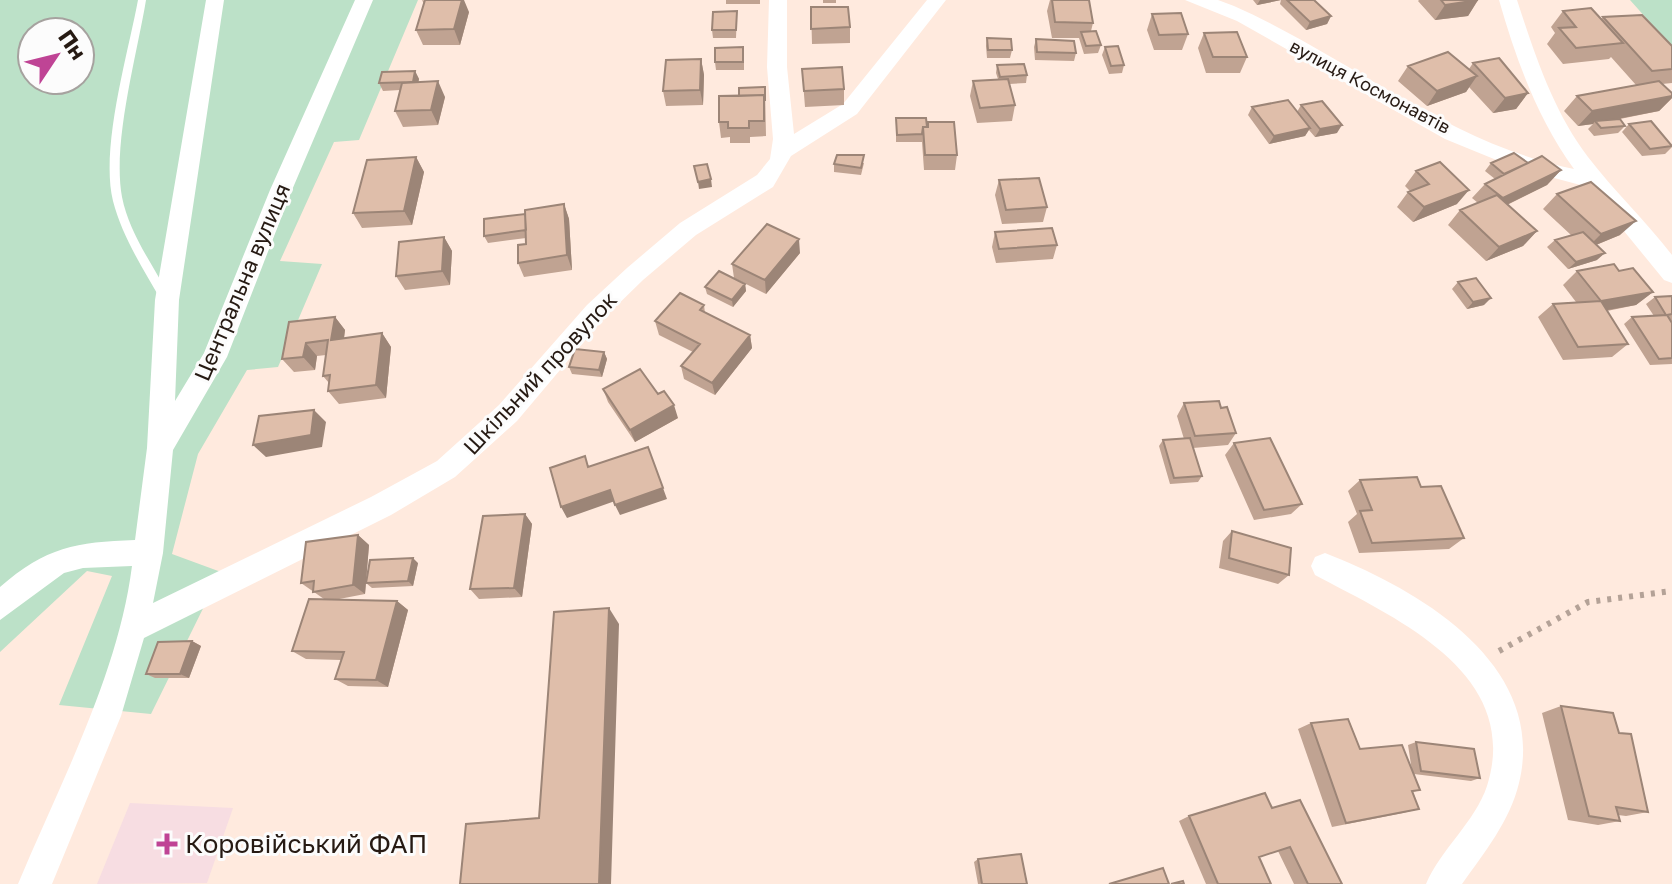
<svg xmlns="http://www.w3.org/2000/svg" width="1672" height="884" font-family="'Golos Text',sans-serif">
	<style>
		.medical { fill: #f7dde2 }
		.green { fill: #bce1c8; fill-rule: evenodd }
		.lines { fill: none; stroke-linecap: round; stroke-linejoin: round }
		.path { stroke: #b4a297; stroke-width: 6; stroke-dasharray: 4 7; stroke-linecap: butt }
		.lane { fill: #fff; fill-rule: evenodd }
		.street { fill: #fff; fill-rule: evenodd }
		.wall { fill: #c0a392 }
		.shaded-wall { fill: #9c8577 }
		.building { fill: #dfbeaa; stroke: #9c8577; stroke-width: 2 }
		.poi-dot { fill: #bf4495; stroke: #fcfcfc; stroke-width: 3 }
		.labels { text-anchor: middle; stroke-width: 6; stroke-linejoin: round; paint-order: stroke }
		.far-street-label { font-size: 18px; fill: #261a13; stroke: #fcfcfc }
		.street-label { font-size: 22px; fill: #261a13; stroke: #fcfcfc }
		.near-poi-label { font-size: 26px; fill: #261a13; stroke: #fcfcfc; text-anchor: start }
	</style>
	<rect width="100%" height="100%" fill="#ffeade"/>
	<path class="medical" d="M130,803L233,808L207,883L97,884Z"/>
	<path class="green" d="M0,0H418L359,140L334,142L280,261L322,264L278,367L247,370L198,454L172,554L221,572L151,714L59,705L112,576L87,571L0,652ZM32,32H80V80H32Z
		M1630,0H1672V47Z"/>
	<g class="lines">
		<path class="path" d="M1499,651L1588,602L1672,591"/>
		<path class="lane" d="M138,0H146C137,55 112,143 122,197C129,233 153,265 170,297L165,301L161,300C143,269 122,236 113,201C100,148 128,54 138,0Z"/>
		<path class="street" d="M206,0H224L179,300L175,401L204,353L270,190L355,0H373L292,190L227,357L173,450L163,553L153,603L371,497L437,461L499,405L587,305L627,268L680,223L757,175L770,159L773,139L767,67L769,0H787V67L794,134L843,104L927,0H946L857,114L791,156L773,187L696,235L643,280L603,319L517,421L455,477L391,515L144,638L121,716L52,884H18C60,783 118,676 132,566L83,568L64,573L0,620V587C46,547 76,542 135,540L147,448L155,300Z
			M1185,0H1218L1234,6C1349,57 1447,143 1574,169C1537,118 1516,59 1499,0H1517C1535,55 1553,111 1588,157C1614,191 1646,221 1672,255V283L1664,280L1588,187L1516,168L1445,139L1237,21Z
			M1325,553C1418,589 1548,664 1519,783C1510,821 1484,853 1462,884H1426C1441,849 1475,822 1487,786C1523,672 1393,617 1315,575L1311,566L1315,557Z"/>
	</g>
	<path class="wall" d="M422,0L469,12L460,45H423L416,30L424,4Z
		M726,0H760V4H726Z
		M823,0H836V3H823Z
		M1050,0H1089L1093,23L1091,31L1101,45L1098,53L1084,54L1079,38H1052L1047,11Z
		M1253,0H1314L1331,16L1327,24L1306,30L1280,4L1281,0L1257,5Z
		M1419,0H1478L1468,16L1435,20L1418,1Z
		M811,7L850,27V43L812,44Z
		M737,11L736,38H713L712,30Z
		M1563,11L1601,19L1603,17L1672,46V83L1662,84L1672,93V98L1659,111L1620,119L1625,126L1618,133L1594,136L1588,129L1593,124L1578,126L1564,111L1577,96L1636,85L1611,57L1609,59L1563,64L1547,44L1555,33L1551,27Z
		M1152,14L1188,34L1182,50H1154L1147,30Z
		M1204,33L1247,57L1240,73H1206L1198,48Z
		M987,38L1012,50L1010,58H987L986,46Z
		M1036,39L1076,53L1074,61L1035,60L1034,47Z
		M1105,47L1124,65L1122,73L1109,74L1102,55Z
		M744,55V70H716L715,62Z
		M701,59L704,75L703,105L666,106L663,91Z
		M1473,63L1528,93L1516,109L1493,113L1469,87L1466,92L1427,106L1398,81L1408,66L1469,69Z
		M997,65L1027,75L1026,83L1009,84L1015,105L1012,121L977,123L970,96L973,81L998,79L996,73Z
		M802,69L844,89V105L805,107Z
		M415,71L419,79L418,82L445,97L438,125L403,127L395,111L400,90L383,91L379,83Z
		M765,87L766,136L750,137V143H730V137L721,138L719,122L739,96Z
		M1301,105L1337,133L1315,137L1309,130L1305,136L1269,144L1248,115L1252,107L1297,112Z
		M896,118L927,127L957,155L955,170H924L922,142H896Z
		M1629,124L1672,147L1665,154L1642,156L1622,132Z
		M416,157L424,172L412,225L362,228L353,213Z
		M864,163L861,175L834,172V164Z
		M1491,163H1528L1561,170L1547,185L1507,205L1537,231L1523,246L1486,261L1448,225L1460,210L1478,203L1472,198L1485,184L1495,179L1485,171Z
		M1416,171L1457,204L1413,222L1397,207L1408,192L1410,191L1405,186Z
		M999,180L1047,207L1043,222L1002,224L995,195Z
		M1557,194L1620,235L1596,245L1597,260L1568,269L1547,247L1555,240L1571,235L1543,209Z
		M564,204L569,219L572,270L524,277L518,263L526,244V238L488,243L484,236L525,214Z
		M995,232L1057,245L1053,259L996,263L992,247Z
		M444,237L452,251L450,285L405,290L396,276Z
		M800,253L766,294L734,278L732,264Z
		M1577,271H1619L1653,292L1636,305L1607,311L1628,344L1612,357L1563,360L1538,317L1553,304L1576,302L1563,285Z
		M1458,282L1484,305L1467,309L1452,289Z
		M745,284L746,291L733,307L707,294L705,287Z
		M1672,296V321H1671L1672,323V364L1650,365L1624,324L1632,317L1654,316L1646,304L1655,297Z
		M704,305L705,313L750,335L752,348L715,395L684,379L681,366L693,352L659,335L655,321Z
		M335,317L345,330L344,338L382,333L391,347L386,398L339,404L328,391L329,383L323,376L326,355L317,356L315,370L294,372L282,359Z
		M604,352L607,359L602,377L572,374L569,367Z
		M603,389L678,418L635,442L608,402Z
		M1184,403L1221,408L1236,433L1228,445L1193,448L1202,476L1198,482L1170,484L1159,446L1163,440L1184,439L1177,416Z
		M1234,443L1302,504L1291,514L1254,520L1225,455Z
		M1360,480L1421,487L1464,538L1449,549L1359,553L1348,522L1357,514L1348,491Z
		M525,514L532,524L522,597L479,599L470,589Z
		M1232,531L1289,575L1278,584L1219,568L1223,541Z
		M358,535L369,545L366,581L418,563L413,586L372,588L366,583L365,594L334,600L397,601L408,610L388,687L348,686L335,679L341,660L306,659L292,651L324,599L301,583Z
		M192,641L201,646L189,678H155L146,674Z
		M1561,706L1619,733L1648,812L1626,816L1618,815L1620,821L1598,825L1568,820L1542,713Z
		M1311,723L1360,749L1412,771L1408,745L1416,742L1480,778L1471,781L1414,774L1420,790L1413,792L1419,809L1403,813L1332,827L1298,729Z
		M1272,808L1342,884H1294L1278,851L1259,857L1271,884H1206L1179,821L1189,816Z
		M978,859L1027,884H978L974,862Z"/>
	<path class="shaded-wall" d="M459,0H464L469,12L460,45L454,29Z
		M1260,0H1281L1257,5Z
		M1478,0L1468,16L1435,20L1445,5Z
		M1331,16L1327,24L1306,30L1310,22Z
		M701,59L704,75L703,105L700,90Z
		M415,71L419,79L417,90L413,82Z
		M1477,76L1466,92L1427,106L1437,91Z
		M438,81L445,97L438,125L431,110Z
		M1528,93L1516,109L1493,113L1505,98Z
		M1672,96V98L1659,111L1596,123L1595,121L1593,124L1578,126L1592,111Z
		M1342,125L1337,133L1315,137L1320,129Z
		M1310,128L1305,136L1269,144L1274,136Z
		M416,157L424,172L412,225L404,211Z
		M1561,170L1547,185L1490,213L1503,198Z
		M711,179L712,187L699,189L698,182Z
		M1469,190L1457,204L1413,222L1424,207Z
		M564,204L569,219L572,270L567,255Z
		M1636,221L1620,235L1586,249L1601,234Z
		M1537,231L1523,246L1486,261L1499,247Z
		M444,237L452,251L450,285L442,271Z
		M799,239L800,253L766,294L765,280Z
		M1605,253L1597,260L1568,269L1576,262Z
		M745,284L746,291L733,307L732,300Z
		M1653,292L1636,305L1585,314L1601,301Z
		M1491,298L1484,305L1467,309L1473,302Z
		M335,317L345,330L342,353L331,340Z
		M382,333L391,347L386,398L376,385Z
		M750,335L752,348L715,395L712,383Z
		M306,343L317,356L315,370L303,357Z
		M604,352L607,359L602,377L599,370Z
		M674,405L678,418L635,442L630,430Z
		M314,410L326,422L322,447L266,457L253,445Z
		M663,488L667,499L620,515L615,505Z
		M610,490L615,501L567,518L561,507Z
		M525,514L532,524L522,597L514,588Z
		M358,535L369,545L365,594L353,585Z
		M413,558L418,563L413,586L408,581Z
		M397,601L408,610L388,687L376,680Z
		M609,608L619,624L611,884H599Z
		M192,641L201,646L189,678L180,674Z"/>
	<path class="building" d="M425,0H462L454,29L416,30Z
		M1052,0H1089L1093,23L1055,22Z
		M1287,0H1314L1331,16L1310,22Z
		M1441,0H1478L1445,5Z
		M811,7H848L850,27L811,29Z
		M1591,8L1623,43L1576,48L1559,28L1576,27L1563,11Z
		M737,11L736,30H712L713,12Z
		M1181,13L1188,34L1159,35L1152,14Z
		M1642,15L1672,46V69L1652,71L1603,17Z
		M1096,31L1101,45L1086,46L1081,32Z
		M1237,32L1247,57H1213L1204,33Z
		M987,38L1011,39L1012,50H988Z
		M1036,39L1074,41L1076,53L1037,52Z
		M1118,46L1124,65L1111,66L1105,47Z
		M743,47V62H715V48Z
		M1448,52L1477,76L1437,91L1408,66Z
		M1499,58L1528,93L1505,98L1473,63Z
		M701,59L700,90L663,91L666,60Z
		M1024,64L1027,75L1000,77L997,65Z
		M842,67L844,89L804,91L802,69Z
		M415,71L413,82L379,83L382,72Z
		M1008,79L1015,105L980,108L973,81Z
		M438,81L431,110L395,111L402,83Z
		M1659,81L1672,93V96L1592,111L1577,96Z
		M765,87V100H764V95L739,96V88Z
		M764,95V121H749V128H728V122H719V96Z
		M1288,100L1310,128L1274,136L1252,107Z
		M1322,101L1342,125L1320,129L1301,105Z
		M896,118H926L927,127H923L922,134L897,135Z
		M1620,119L1625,126L1601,128L1595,121Z
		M1651,121L1672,146L1650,149L1629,124Z
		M928,122H954L957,155H925L923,127H928Z
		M1514,153L1528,163L1504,174L1491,163Z
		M837,155H864L861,168L834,164Z
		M1542,156L1561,170L1503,198L1485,184Z
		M416,157L404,211L353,213L367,160Z
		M1440,162L1469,190L1424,207L1408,192L1429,184L1416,171Z
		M707,164L711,179L698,182L694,166Z
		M1039,178L1047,207L1006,210L999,180Z
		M1591,182L1636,221L1601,234L1557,194Z
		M1497,195L1537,231L1499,247L1460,210Z
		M564,204L567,255L518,263V245L526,244L525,210Z
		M525,214L526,230L484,236V219Z
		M767,224L799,239L765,280L732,264Z
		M1052,228L1057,245L999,249L995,232Z
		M1583,232L1605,253L1576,262L1555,240Z
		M444,237L442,271L396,276L399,242Z
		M1614,264L1619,271L1633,268L1653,292L1601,301L1577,271Z
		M719,271L745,284L732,300L705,287Z
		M1476,278L1491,298L1473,302L1458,282Z
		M680,293L704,305L700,310L750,335L712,383L681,366L700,344L655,321Z
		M1672,296V314L1667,315L1672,323V358L1659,359L1632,317L1666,315L1655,297Z
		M1601,301L1628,344L1578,347L1553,304Z
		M335,317L331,340L382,333L376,385L328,391L330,375L323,376L328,340L306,343L303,357L282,359L289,322Z
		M575,349L604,352L599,370L569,367Z
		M640,369L658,394L664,391L674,405L630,430L603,389Z
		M1219,401L1221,408L1227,407L1236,433L1195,436L1184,403Z
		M314,410L311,435L253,445L259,416Z
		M1190,438L1202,476L1174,478L1163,440Z
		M1270,438L1302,504L1264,510L1234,443Z
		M648,447L663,488L615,505L610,490L561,507L550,468L585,456L588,467Z
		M1417,477L1421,487L1441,486L1464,538L1372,543L1360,511L1372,510L1360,480Z
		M525,514L514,588L470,589L483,516Z
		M1232,531L1291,548L1289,575L1229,558Z
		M358,535L353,585L313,592L314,581L301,583L306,542Z
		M413,558L408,581L366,583L370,560Z
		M309,599L397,601L376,680L335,679L344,652L292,651Z
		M609,608L599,884H460L466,824L539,818L554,612Z
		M192,641L180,674H146L158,642Z
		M1561,706L1613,713L1619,733L1631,734L1648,812L1616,807L1620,821L1589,816Z
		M1348,719L1360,749L1402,745L1420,790L1412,791L1419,809L1346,823L1311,723Z
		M1416,742L1474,749L1480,778L1421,771Z
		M1265,793L1272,808L1300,800L1342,884H1308L1290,847L1259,857L1271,884H1218L1189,816Z
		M1021,854L1027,884H982L978,859Z
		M1163,868L1169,884H1109Z
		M1183,881L1184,884H1171Z"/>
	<path class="poi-dot" d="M163 832h8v8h8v8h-8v8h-8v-8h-8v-8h8z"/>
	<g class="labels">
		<g class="far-street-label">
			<text transform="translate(1370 87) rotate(28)" y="6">вулиця Космонавтів</text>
		</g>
		<g class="street-label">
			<text transform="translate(242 282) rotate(-67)" y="8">Центральна вулиця</text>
			<text transform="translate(540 373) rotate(-47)" y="8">Шкільний провулок</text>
		</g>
		<g class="near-poi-label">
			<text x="185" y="853">Коровійський ФАП</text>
		</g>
	</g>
	<g transform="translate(56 56) rotate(55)"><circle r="38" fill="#fcfcfc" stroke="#a6a29f" stroke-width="2"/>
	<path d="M0-6L14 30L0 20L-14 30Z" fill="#bf4495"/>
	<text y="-12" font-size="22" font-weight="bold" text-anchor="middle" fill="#261a13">Пн</text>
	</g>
</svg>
